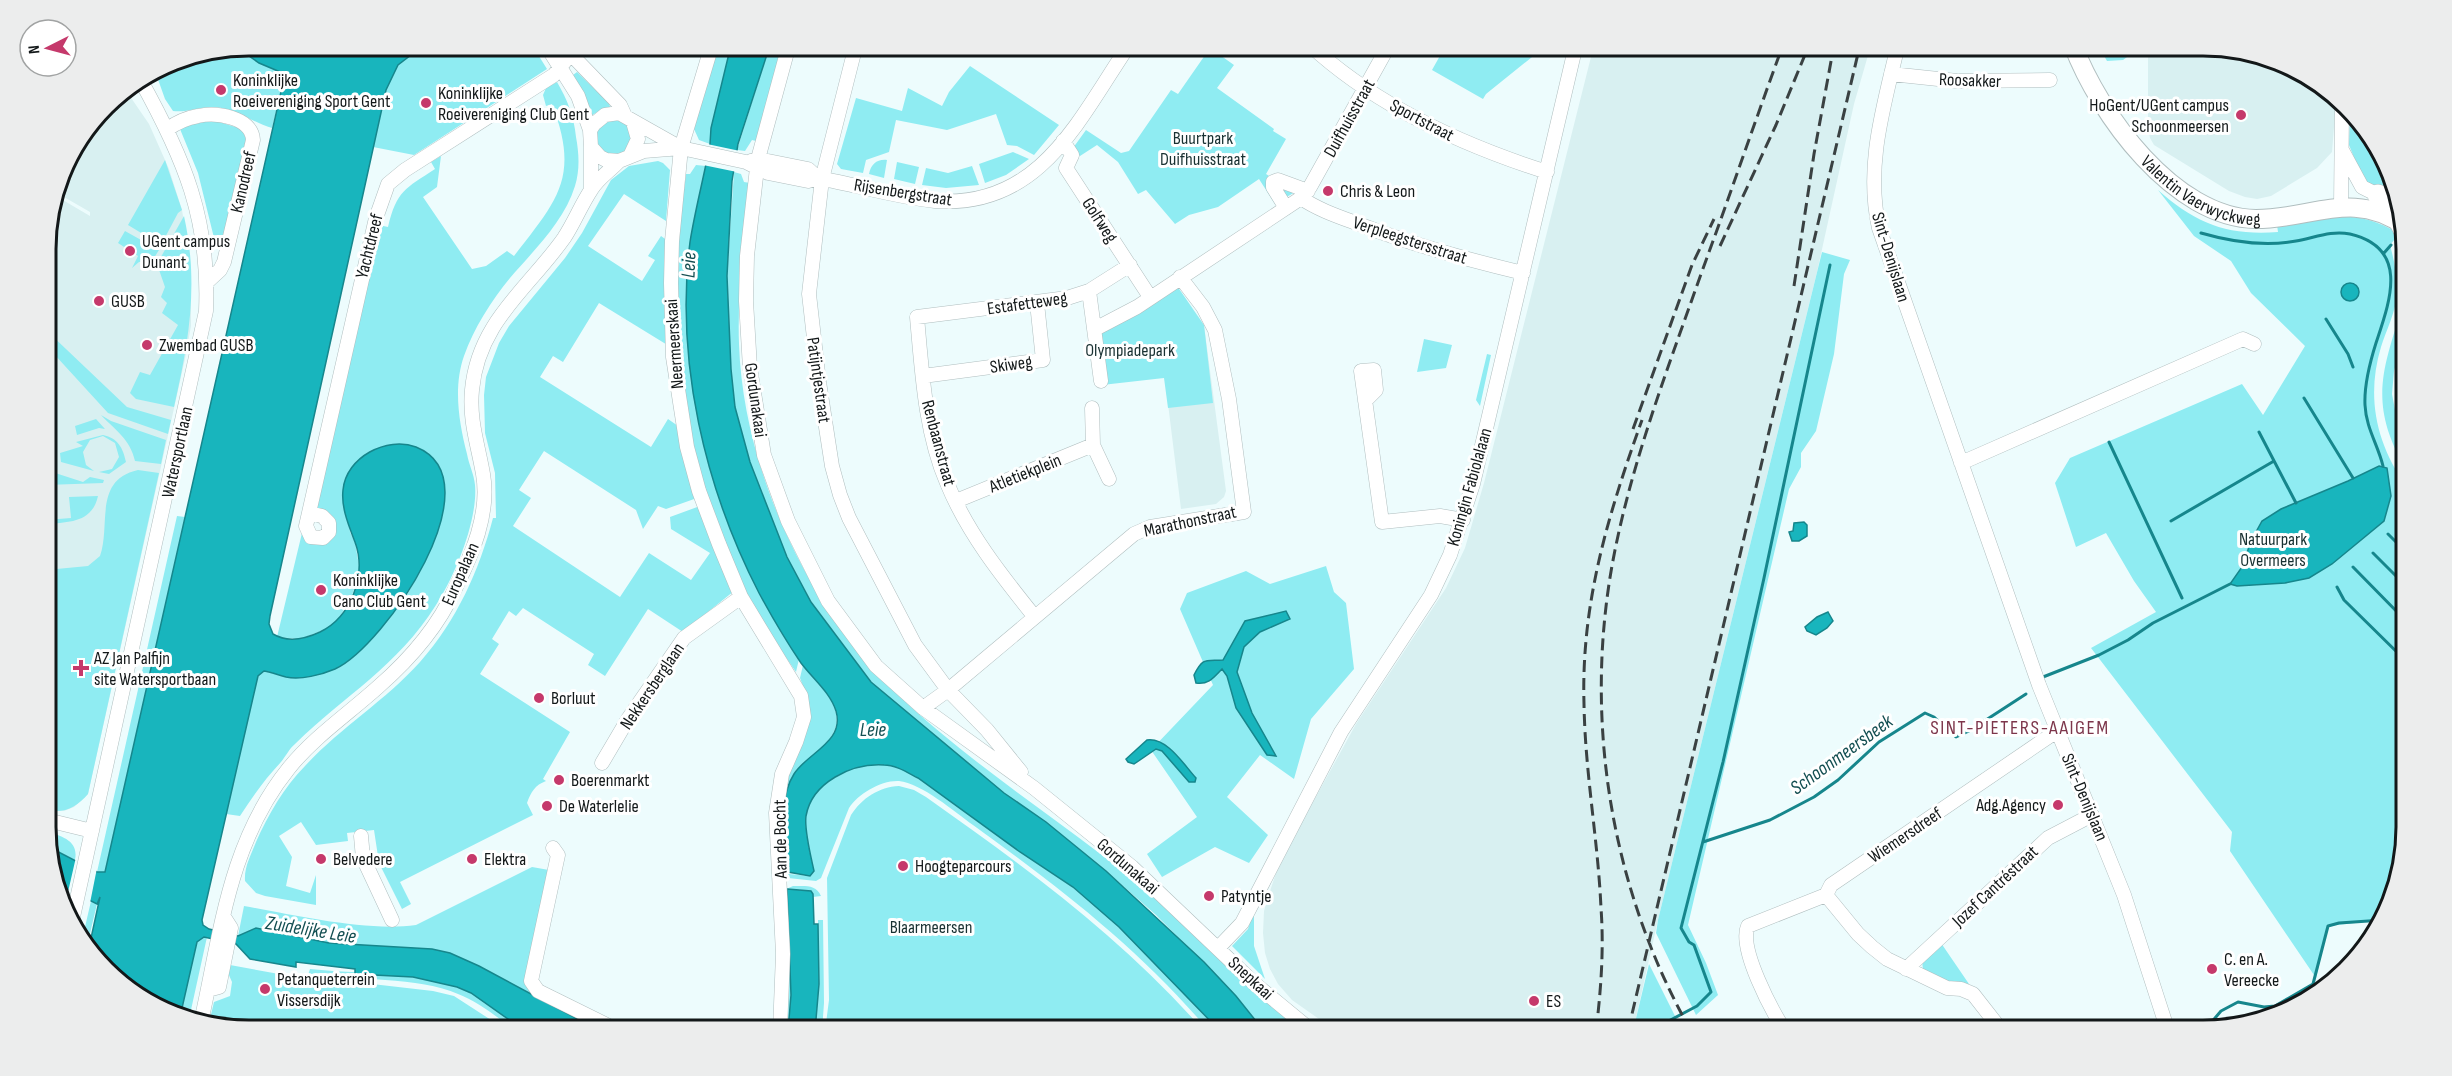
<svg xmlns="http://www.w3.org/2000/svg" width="2452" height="1076" font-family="'Sofia Sans Condensed',sans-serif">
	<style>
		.built { fill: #d8f0f1 }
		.green { fill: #8fecf2 }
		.water { fill: #18b5bd; stroke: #16868c; stroke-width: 1.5 }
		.pier { fill: #edfcfd }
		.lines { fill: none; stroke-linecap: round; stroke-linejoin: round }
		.stream { stroke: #16868c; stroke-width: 3 }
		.minor-casing { stroke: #b0bebf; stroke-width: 15 }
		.major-casing { stroke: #b0bebf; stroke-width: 20 }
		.highway-casing { stroke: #b0bebf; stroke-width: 22 }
		.minor { stroke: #fff; stroke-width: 14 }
		.major { stroke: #fff; stroke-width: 18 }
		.highway { stroke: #fff; stroke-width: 21 }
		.rail { stroke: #3a4142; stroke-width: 3; stroke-dasharray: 12 6; stroke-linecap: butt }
		.poi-dot { fill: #c5396b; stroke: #fff; stroke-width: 2 }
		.labels { text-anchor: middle; stroke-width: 6; stroke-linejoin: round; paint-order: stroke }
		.poi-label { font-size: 18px; fill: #131819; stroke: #fff; text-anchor: start }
		.street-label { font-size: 18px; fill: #131819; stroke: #fff }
		.park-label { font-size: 18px; fill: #193132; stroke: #fff }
		.water-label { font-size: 20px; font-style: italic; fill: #144f52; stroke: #fff }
		.neighbourhood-label { font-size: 20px; letter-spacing: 1.5px; fill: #7d364b; stroke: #fff }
		.rim { fill: none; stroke: #131819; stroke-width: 3 }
	</style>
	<rect width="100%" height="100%" fill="#edfcfd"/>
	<path class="built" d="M1594,45H1871L1854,104L1817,272L1658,920L1633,1031H1336L1292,1000L1278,984L1270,969L1265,953L1263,933L1264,911L1270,891L1279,864L1356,724L1446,588L1465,548L1484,483Z
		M2148,45H2203L2281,60L2336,102L2332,152L2317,168L2271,196L2257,199L2245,197L2229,191L2154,145L2150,138L2148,127Z
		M125,89L149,124L169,169L182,210L191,266V326L185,359L88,794L74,807L64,811H51L47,810L45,235L56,196L90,216V212L57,193L66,159L114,96Z
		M1204,325L1226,491L1224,497L1216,504L1181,509L1159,331Z"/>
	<path class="green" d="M424,45H532L547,69L414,155L373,147L386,90L398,65Z
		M718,45H731L711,128L710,144L699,140L694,129Z
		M770,45H782L756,141L752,140L745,151L737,150Z
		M1446,45H1547L1486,94L1483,99L1432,70Z
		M2098,45H2138V49L2123,60L2107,61Z
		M236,47L259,63L285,74L272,128C252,122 236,109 215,107C200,106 187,113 173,111L165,99L155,71L171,60Z
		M1210,48L1234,65L1217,88L1274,129L1273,131L1286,139L1266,174L1295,192L1275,204L1259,179L1218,207L1189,215L1175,224L1146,190L1138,194L1118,162L1097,145L1080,156L1073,148L1086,130L1121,153L1129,151L1171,90L1178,94Z
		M970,66L1059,125L1034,155L1017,146L1007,145L996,114L947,130L896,120L889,152L866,160L863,173L841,169L837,164L856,98L902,111L908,88L942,106L949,92Z
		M577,72L609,103L610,107L602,109L591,116L573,75Z
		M557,82C567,99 574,116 576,137C579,153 580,170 575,186C564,222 533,251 510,278C491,301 474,328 464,356C453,387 459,423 467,454C469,465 474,474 475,485C478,520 455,576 436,605C397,667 345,695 295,744C289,749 286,756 281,762C265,779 253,796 240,816L226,814L258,676L264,671L287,677H301L335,669L405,598L420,572L438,529L356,464L345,482L350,532L355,542L359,566L357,581L351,598L336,623L329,628L300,639L277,637L302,533L329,538L316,508L379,225L388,227C397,190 405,189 435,169L431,162L441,156L437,187L423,197L472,269L486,266L507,251L514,256C558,199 580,177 552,104L546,106L543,95L546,88Z
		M2350,113L2365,125L2395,197L2365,184L2349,145Z
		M596 137a18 18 0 1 1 36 0a18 18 0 1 1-36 0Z
		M216,121L242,129L246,139L223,244L217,250L198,173L180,129L192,123Z
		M1013,152L1029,159L1006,175L985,183L979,164Z
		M165,160L182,210L178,213L161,245L128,225Z
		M887,160L884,178L869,174C871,164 877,159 887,160Z
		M658,161L663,163L670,170L666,221L624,194L588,246L642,281L655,260L648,256L661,236L668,241L669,346L599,303L563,362L553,356L540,377L651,447L668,419L678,426L697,498L666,509L658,506L643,529L636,510L544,451L519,490L531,498L513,526L620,597L649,553L691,580L710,553L671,529L670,517L700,506L734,591L683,632L648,609L605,676L588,665L594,654L523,608L516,616L509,611L492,639L499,644L480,674L570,732L543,779L546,781C535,785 531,792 527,803L533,815L400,882L411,904L402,909L379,863L374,830L347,833L348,841L316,845L301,822L279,836L292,857L286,886L310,893L316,875V905L265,896L256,893L245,881C244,867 251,855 256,842C268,815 284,787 305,766C340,728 385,701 420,662C457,620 479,571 493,518H496L495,473L485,433L484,395L486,377L499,343L509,326L565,258L582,233L611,180L629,166Z
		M897,162L919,167L915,184L894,179Z
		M696,165L706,166L699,201L687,301L689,359L702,440L781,633L799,659L796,672C779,647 761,622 747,595C739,581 734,564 727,549C675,425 668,307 686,174H690Z
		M972,166L979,185L946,188L922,185L926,168L948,173Z
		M734,172L741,174L744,182L750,183C745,236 737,290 739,344C743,462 800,590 880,676C908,706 940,733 972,758C1042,813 1116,860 1180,921C1205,945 1229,969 1255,992C1264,1001 1280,1010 1287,1021C1289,1024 1289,1027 1290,1031H1264L1236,996L1156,915L1106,871L1046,822L1004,793L870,681L811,601L787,557L750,462L735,407L731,369L727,276Z
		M2158,190C2195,223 2227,236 2278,232L2277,225C2321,216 2359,208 2399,234L2390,245C2394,260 2398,278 2397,294C2396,311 2386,331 2381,347C2366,397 2376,443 2406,486L2407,828L2392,905L2383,920L2328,926L2316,978L2230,851L2232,832L2091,648L2156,612L2134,581L2106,533L2076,547L2055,483L2070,458L2242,384L2263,415L2305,346L2251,293L2231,261L2194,236Z
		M184,216C199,284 189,341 174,407L136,399L130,393L140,372L150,375L178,325L162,313L167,303L161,297L165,287L157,264Z
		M125,231L159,250L152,261L139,262L132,268L138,256L118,243Z
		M1822,252L1850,260L1844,274L1834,354L1816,431L1801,453V467L1789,489L1688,925L1706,963L1718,995L1696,1015L1656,933L1658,920Z
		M1175,283L1204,325L1213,403L1168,408L1164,378L1102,385L1095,329Z
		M2404,302L2406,325L2394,371L2392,394L2396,415L2406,441V470C2368,403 2382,371 2404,302Z
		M46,330L127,407L171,420L168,434L108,413L54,354L46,342Z
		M1424,339L1452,345L1446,368L1417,372Z
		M2406,341V432C2393,400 2397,373 2406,341Z
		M1487,354L1491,355L1480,406L1476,400Z
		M101,415L111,421L166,440L161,464L135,461C130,439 116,431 101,415Z
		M96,419L105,429L99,428L77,435L75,426Z
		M103,435C118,438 123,448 126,462L109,474L99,472L112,469L119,457L115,443L103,436L90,440L83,452L86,465L94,471L61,462L60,453L83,446L76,442Z
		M46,470L83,482L90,477L104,480L103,483L46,485Z
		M138,470L159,473L88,794C77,807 64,814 47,810L46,570L88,566L100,556C111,525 93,480 138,470Z
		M98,496C92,523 69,522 46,524V520L71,518L69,497Z
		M177,516L185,517L105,872L102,874L97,872Z
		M1326,566L1334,592L1346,603L1354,669L1311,719L1294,779L1260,755L1227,797L1268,835L1249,863L1215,847L1162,877L1147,854L1197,817L1151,750L1213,685L1180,609L1187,593L1246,571L1270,584Z
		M803,665C826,693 855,716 821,749C812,756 800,765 794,774C780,796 782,849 789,874L810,876L814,871C811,857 804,830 806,816C812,782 852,763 884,765C896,765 908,773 918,778L1020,852L1073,887L1119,926L1220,1031H1209C1141,950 1059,887 973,825C955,812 921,783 899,781C881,780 858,794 849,808L821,878L816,881L788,878L785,875L781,802L806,694L800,678Z
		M899,786L914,790L926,797C1028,869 1121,937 1204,1031H825L829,1000L827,878L851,815C862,798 879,787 899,786Z
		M47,831C62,837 79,840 75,860L47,846Z
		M532,867L549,870L526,985L610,1031H600L479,966L450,953L432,949L359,946L302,939L238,936L244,906C294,915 367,932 416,925Z
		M793,886C805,886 816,884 821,896L813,897V894L787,889L791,995L788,1031H783L786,889Z
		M91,901L97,904L86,950L82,940Z
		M1254,910V946L1265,979L1232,946L1248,929Z
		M818,920H823L824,1003L822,1031H815L819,984Z
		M200,937H207L189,1019L180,1017L197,941Z
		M1941,943L1969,984L1951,983L1923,970L1922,960Z
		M1649,964L1678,1022L1667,1031H1633Z
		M230,965L312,980L372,984L433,991L454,996L508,1031H249L209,1023L214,1002L230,996L232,982L228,973Z
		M310,969C354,974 420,971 460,988C483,998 504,1016 525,1031H516C498,1018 479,1002 458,994C420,977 352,980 308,975Z"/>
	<path class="water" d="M249,45H424L398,65L386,90L270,616L269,624L273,634C288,643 305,639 320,632C351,617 367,575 355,542C349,526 341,508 343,490C346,457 387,436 416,447C498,480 385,646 335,669C321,675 301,680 286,677C278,675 272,672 264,671L258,676L202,920L203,925L209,929L238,936L256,928L329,943L432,949L450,953L479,966L600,1031H525L471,993L457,987L413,977L355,974V969L296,962V967L250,959L236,944L204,937L197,942L180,1017L171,1016L88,952L100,897L97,904L59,885L47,854V846L97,872H105L285,74L259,63L236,47Z
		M731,45H770L738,144L732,181L727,276L731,369L735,407L750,462L787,557L811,602L871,682L1004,793L1046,822L1106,871L1204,962L1236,996L1264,1031H1220L1119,927L1073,887L1020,852L918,778C908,773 896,765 884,765C852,763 812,782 806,816C804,830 811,857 814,871L810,876L788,872C786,842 776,802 794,774C807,753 845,742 836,711C830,692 813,679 801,663C786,641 772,617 759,593C705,488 675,362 690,242C695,210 704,177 710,144L711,128Z
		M2341 292a9 9 0 1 1 18 0a9 9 0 1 1-18 0Z
		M2379,466L2387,468L2391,496L2384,521L2332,564L2309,578L2285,583L2237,586L2230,584L2242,567L2251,541L2262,521L2281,509L2348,481Z
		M1804,522L1807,525V536L1799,541H1792L1789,532L1793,531L1794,523Z
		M1286,611L1290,619L1260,632L1244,647L1237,672L1252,713L1276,756L1267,755L1236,708L1227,676L1222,669C1214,677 1209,685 1196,683L1194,675C1203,657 1205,661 1223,660L1245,621Z
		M1828,612L1833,621L1827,628L1816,635L1807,631L1805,627L1817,617Z
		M1147,740C1167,737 1184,765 1196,778L1195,782H1189L1162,751L1156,749L1134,764L1128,762L1126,759Z
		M787,889L811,891L813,894L814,924H818L819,984L815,1031H788L791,995Z"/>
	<path class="pier" d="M707,144L740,151L737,172L703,165Z
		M76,857L97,868L90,903L68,892Z"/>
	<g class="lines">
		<path class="stream" d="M2201,233C2232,242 2264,247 2296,241C2314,238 2331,230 2350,234C2410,248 2390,301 2376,343C2370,362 2364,384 2365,405C2366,428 2378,445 2383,466
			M2384,253L2391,245
			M2326,319L2348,354L2353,367
			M2304,398L2353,478
			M2259,432L2296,503
			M2109,442L2182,598
			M2171,521L2274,461
			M2388,534L2406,552
			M2373,553L2406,586
			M2353,567L2406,621
			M2337,587L2344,600L2407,662
			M2043,677L2099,655L2128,640L2153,623L2230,584
			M1703,842L1770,820L1814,797L1838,780L1879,742L1925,713L1934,717L1956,737L1969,731L2026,694
			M1660,1031L1663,1024L1697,1006L1711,992L1694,945L1689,942L1681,928L1723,762L1764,578L1830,265
			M2204,1031L2221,1011L2238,1002L2264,1007L2275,1006L2313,984L2328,926L2339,923L2383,920"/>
		<g class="minor-casing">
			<path id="minor" d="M546,45L578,96L590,130
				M562,45L620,105L625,116
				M712,45L681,148L672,241L671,283L673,357L687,447L699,491L719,544L741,597L801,696L804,717L796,742L782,774L776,813L783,954L780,1031
				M789,45L758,159L747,256L746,301L750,368L764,455L788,521L828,601L876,666L923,708L1034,788L1132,867L1255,984L1312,1031
				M856,45L822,179L809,294L819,382L832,466L840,495L849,518L915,645L948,690L987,730L1021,772
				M1310,45C1376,106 1462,145 1547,172
				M1898,45C1884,106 1865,165 1879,228L2039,685L2124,895L2168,1031
				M1891,74L1957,81L2050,80
				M168,129C177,122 187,118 198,116C216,112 252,117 253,140L224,262L220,270L207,282
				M1063,141L1072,155L1066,168L1150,297
				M681,148L619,113L605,115L594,124L590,130L591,147L600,157L606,160L619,161L644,151L681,148L746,162L768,173L808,181L818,178C857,185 896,197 935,201C1040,209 1079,119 1129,45
				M2342,150L2362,187L2378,195L2382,200
				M631,154L638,139L633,122
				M751,161L758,159L808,169L818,178
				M591,190V147
				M1301,198C1320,211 1343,218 1364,226C1416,246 1469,260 1523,273
				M2341,207L2342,107
				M1286,208L1273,187V182L1278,180L1308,191
				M1089,291L1101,381
				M1095,329L1137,307L1301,198L1310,187L1389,45
				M923,376L1043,360L1037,303
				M1365,401L1376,390L1374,370L1361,371L1382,522L1440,516L1463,520
				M1092,408L1093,445
				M1961,463L2243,339L2254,344
				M956,501L1093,445L1109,479
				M309,513L322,516L329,523V532L323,538L311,537L306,526L376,218L388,184L405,170L554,75L570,55
				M1034,616C1001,575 967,532 947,483C925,432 922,372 917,317L1067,298L1089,291L1130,265
				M923,708L948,690L1134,534L1150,527L1244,512L1229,399L1215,330L1203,307L1180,277
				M602,763L628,719L684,638L741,597
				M47,820L92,831
				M361,836L363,858L392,920
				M553,848L558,855L531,981L538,991L619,1031
				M1826,895L1858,934L1872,947L1887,959L1947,988L1961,989L1973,994L2002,1031
				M73,917L206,311C210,219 184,158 140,79
				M1219,947L1242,923L1341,732L1431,595L1450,555L1473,484L1576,45
				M1906,969L2048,838L2092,815
				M208,990L219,987L231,928L224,917
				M201,1022C221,932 229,842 289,768C314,737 348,714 378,687C409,660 438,627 455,589C472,555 490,513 483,474C478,445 469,420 472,390C478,322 528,289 564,238C574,223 581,205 591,190C598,178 610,171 619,161
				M1785,1031C1772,1011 1738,948 1748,926L1826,895L1831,885L2057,731"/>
		</g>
		<g class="major-casing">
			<g id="major">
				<path id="s1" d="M2073,45C2099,114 2174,218 2256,219C2312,219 2353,189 2405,226"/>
			</g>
		</g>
		<g class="highway-casing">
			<path id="highway" d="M2378,195L2397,202
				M2400,222L2405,232"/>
		</g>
		<use href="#minor" class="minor"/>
		<use href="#major" class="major"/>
		<use href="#highway" class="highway"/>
		<path class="rail" d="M1720,246L1776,125L1809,45
			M1794,286L1814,154L1834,45
			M1633,429L1692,265L1714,219
			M1596,1031C1601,990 1604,949 1601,908C1598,840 1585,772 1584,704C1581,603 1608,515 1642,420
			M1628,1031L1860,45
			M1691,1031C1609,886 1582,713 1615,550C1634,456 1669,365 1701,274C1729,198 1755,121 1783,45"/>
	</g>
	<g class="poi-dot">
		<circle cx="221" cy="90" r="6"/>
		<circle cx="426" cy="103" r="6"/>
		<circle cx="2241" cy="115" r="6"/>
		<circle cx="1328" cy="191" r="6"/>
		<circle cx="130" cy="251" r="6"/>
		<circle cx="99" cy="301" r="6"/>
		<circle cx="147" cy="345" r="6"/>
		<circle cx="321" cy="590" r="6"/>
		<path d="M78 659h6v6h6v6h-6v6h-6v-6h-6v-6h6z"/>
		<circle cx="539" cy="698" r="6"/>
		<circle cx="559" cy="780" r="6"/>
		<circle cx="2058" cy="805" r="6"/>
		<circle cx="547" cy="806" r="6"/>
		<circle cx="321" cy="859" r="6"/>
		<circle cx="472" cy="859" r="6"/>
		<circle cx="903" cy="866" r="6"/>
		<circle cx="1209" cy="896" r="6"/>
		<circle cx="2212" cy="969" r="6"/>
		<circle cx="265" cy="989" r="6"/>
		<circle cx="1534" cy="1001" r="6"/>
	</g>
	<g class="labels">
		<g class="poi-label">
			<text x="233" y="86">Koninklijke<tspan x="233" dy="21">Roeivereniging Sport Gent</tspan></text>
			<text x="438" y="99">Koninklijke<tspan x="438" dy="21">Roeivereniging Club Gent</tspan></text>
			<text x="2229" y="111" text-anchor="end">HoGent/UGent campus<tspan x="2229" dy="21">Schoonmeersen</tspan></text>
			<text x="1340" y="197">Chris &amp; Leon</text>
			<text x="142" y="247">UGent campus<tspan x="142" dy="21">Dunant</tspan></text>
			<text x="111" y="307">GUSB</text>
			<text x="159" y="351">Zwembad GUSB</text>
			<text x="333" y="586">Koninklijke<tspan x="333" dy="21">Cano Club Gent</tspan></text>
			<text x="94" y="664">AZ Jan Palfijn<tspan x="94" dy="21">site Watersportbaan</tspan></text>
			<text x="551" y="704">Borluut</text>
			<text x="571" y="786">Boerenmarkt</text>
			<text x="2046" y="811" text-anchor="end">Adg.Agency</text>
			<text x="559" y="812">De Waterlelie</text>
			<text x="333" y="865">Belvedere</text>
			<text x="484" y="865">Elektra</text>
			<text x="915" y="872">Hoogteparcours</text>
			<text x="1221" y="902">Patyntje</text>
			<text x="2224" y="965">C. en A.<tspan x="2224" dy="21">Vereecke</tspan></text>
			<text x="277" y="985">Petanqueterrein<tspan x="277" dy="21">Vissersdijk</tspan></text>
			<text x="1546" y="1007">ES</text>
		</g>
		<g class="street-label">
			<text transform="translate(1970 80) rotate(2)" y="6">Roosakker</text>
			<text transform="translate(1349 118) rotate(-61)" y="6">Duifhuisstraat</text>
			<text transform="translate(1422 120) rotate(28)" y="6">Sportstraat</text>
			<text transform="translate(243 182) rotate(-77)" y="6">Kanodreef</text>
			<text dy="6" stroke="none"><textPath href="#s1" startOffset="202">Valentin Vaerwyckweg</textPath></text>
			<text transform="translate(903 192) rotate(9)" y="6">Rijsenbergstraat</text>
			<text transform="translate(1100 220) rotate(57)" y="6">Golfweg</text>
			<text transform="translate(1410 240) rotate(18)" y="6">Verpleegstersstraat</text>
			<text transform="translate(369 246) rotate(-76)" y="6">Yachtdreef</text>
			<text transform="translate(1891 257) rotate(73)" y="6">Sint-Denijslaan</text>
			<text transform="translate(1027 303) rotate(-8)" y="6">Estafetteweg</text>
			<text transform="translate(674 344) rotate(-94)" y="6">Neermeerskaai</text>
			<text transform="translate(1011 364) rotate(-8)" y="6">Skiweg</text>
			<text transform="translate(819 380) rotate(82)" y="6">Patijntjestraat</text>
			<text transform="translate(756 400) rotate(82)" y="6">Gordunakaai</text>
			<text transform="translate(939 443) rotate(75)" y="6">Renbaanstraat</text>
			<text transform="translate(177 452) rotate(-78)" y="6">Watersportlaan</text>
			<text transform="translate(1025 473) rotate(-22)" y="6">Atletiekplein</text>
			<text transform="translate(1469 487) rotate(-74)" y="6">Koningin Fabiolalaan</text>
			<text transform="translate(1190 521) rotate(-12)" y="6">Marathonstraat</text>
			<text transform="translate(460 574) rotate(-66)" y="6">Europalaan</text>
			<text transform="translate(652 686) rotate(-56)" y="6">Nekkersberglaan</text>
			<text transform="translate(2085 797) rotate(67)" y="6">Sint-Denijslaan</text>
			<text transform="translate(1905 835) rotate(-34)" y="6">Wiemersdreef</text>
			<text transform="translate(780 839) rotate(-91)" y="6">Aan de Bocht</text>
			<text transform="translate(1128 866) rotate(41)" y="6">Gordunakaai</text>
			<text transform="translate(1995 886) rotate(-43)" y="6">Jozef Cantréstraat</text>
			<text transform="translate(1251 978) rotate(43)" y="6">Snepkaai</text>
		</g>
		<g class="park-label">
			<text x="1203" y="144">Buurtpark<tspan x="1203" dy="21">Duifhuisstraat</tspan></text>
			<text x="1130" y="356">Olympiadepark</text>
			<text x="2273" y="545">Natuurpark<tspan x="2273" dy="21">Overmeers</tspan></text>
			<text x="931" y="933">Blaarmeersen</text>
		</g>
		<g class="water-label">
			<text transform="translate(688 265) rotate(-88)" y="7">Leie</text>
			<text x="873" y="736">Leie</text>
			<text transform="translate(1841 754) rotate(-36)" y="7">Schoonmeersbeek</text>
			<text transform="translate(311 929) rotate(9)" y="7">Zuidelijke Leie</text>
		</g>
		<g class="neighbourhood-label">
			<text x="2020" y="734">SINT-PIETERS-AAIGEM</text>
		</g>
	</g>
	<path d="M0 0H2452V1076H0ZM249 56H2203A193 193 0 0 1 2396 249V827A193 193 0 0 1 2203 1020H249A193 193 0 0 1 56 827V249A193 193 0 0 1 249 56Z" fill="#eceded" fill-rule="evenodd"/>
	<path class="rim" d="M249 56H2203A193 193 0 0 1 2396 249V827A193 193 0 0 1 2203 1020H249A193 193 0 0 1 56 827V249A193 193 0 0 1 249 56Z"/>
	<g transform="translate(48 48) rotate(264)"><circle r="28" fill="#ffffff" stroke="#a1a3a3" stroke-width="1.5"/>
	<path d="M0-4.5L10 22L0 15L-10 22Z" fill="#c5396b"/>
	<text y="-9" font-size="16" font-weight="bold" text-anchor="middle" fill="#131819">N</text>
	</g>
</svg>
